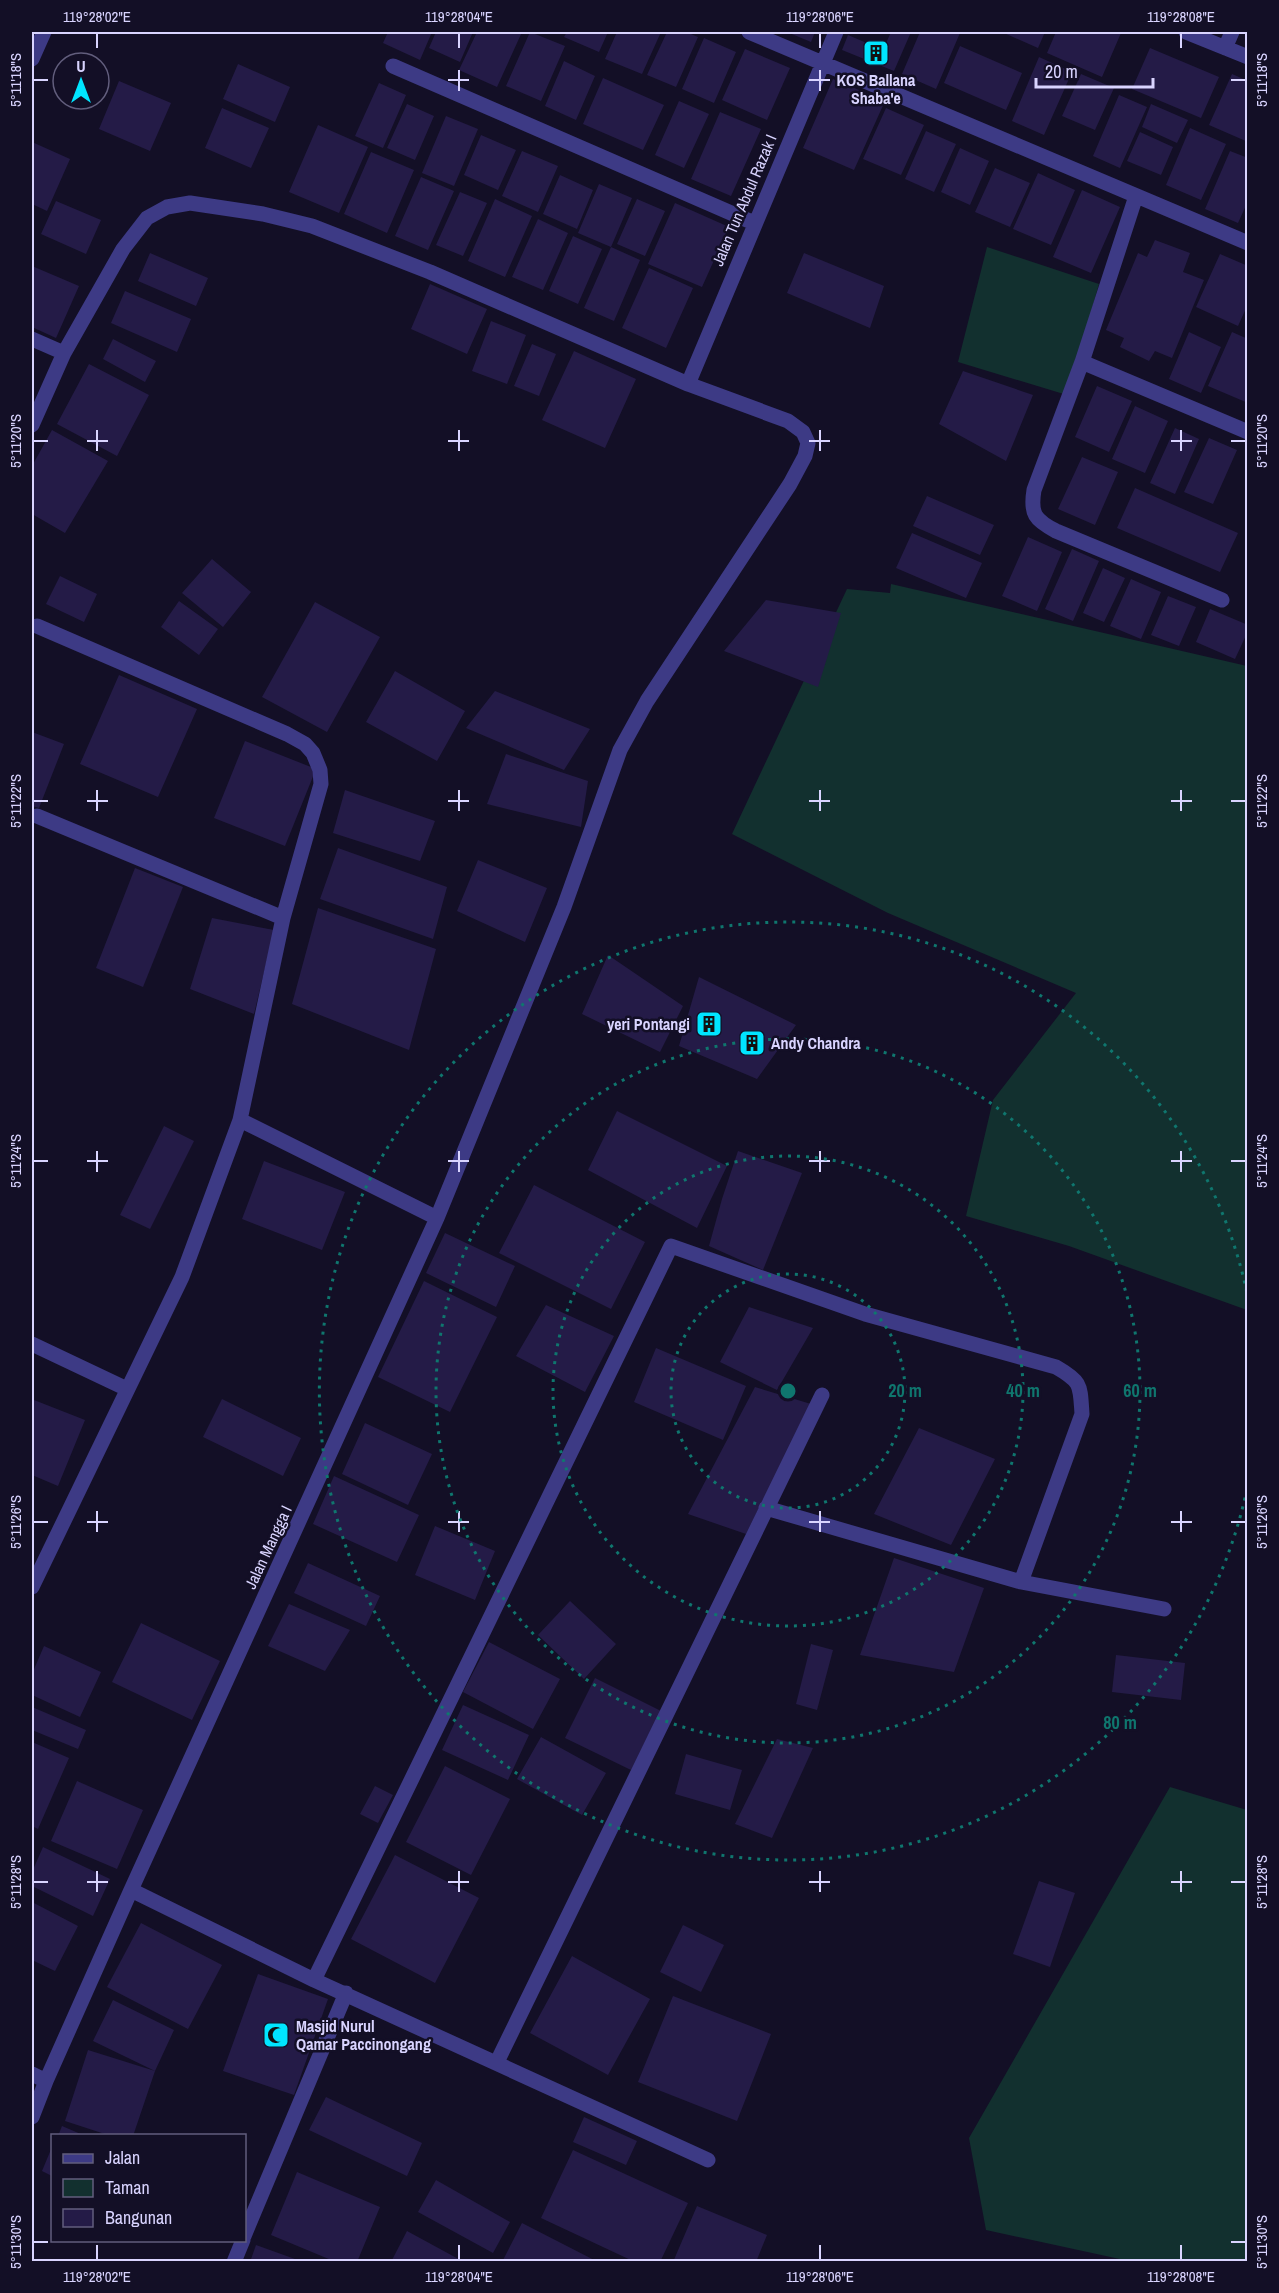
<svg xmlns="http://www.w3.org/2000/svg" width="1279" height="2293" font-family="'Archivo Narrow',sans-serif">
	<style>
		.green { fill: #12302f }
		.building { fill: #241b47 }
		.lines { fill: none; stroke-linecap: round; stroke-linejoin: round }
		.minor { stroke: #3d3a85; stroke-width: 15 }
		.ticks { fill: none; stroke: #d9d4ff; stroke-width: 2 }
		.ring { fill: none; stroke: #0f766e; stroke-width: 3; stroke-dasharray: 3 6 }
		.labels { text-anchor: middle; stroke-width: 5; stroke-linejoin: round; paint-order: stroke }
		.poi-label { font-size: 16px; font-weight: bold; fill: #d9d4ff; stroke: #130f26; text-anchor: start }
		.street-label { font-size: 16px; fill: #d9d4ff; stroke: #130f26 }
		.centre { fill: #0f766e; stroke: #130f26; stroke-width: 3 }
		.ring-label { font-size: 18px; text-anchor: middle; font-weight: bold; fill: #0f766e; stroke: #130f26; stroke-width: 5; stroke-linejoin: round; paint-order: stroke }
		.neatline { fill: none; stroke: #d9d4ff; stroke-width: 2 }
		.ticks-label { font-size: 15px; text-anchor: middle; fill: #d9d4ff }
	</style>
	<rect width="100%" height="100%" fill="#130f26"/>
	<path class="green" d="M987,247L1099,284L1067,395L958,362Z
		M891,584L1247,666V1310L1069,1246L966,1216L993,1100L1076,993L888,913L732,834L847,589L890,593Z
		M1170,1787L1247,1810V2261H1129L986,2230L969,2138Z"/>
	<path class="building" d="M388,32H432L420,60L383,43Z
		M436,32H473L460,62L429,48Z
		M477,32H522L497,87L459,70Z
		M530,32L565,46L541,101L506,86Z
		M567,32H608L599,52L564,37Z
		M617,32H661L642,74L605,59Z
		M667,32H686L698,37L676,87L647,75Z
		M787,32H815L811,42Z
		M891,32H911L894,71L842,50L848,35L883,50Z
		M920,32H956L960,33L936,89L902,74Z
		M1005,32H1045L1038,48L1004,33Z
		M1056,32H1117L1121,33L1102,77L1047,53Z
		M704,38L736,52L714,103L682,89Z
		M960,46L1022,73L1006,110L944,83Z
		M1150,48L1219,77L1201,118L1132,89Z
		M745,49L790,68L767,120L722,100Z
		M1039,57L1072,72L1044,135L1012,121Z
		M564,61L595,76L576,120L545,106Z
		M238,64L290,87L275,122L223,99Z
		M1081,74L1114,88L1095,130L1062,116Z
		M1232,74L1248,81V142L1209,125Z
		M603,78L664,105L643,150L583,124Z
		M833,79L885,101L854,170L803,148Z
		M119,81L171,103L150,151L99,129Z
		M379,83L406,95L383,148L355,136Z
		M1119,95L1147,107L1120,168L1093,156Z
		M679,101L709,114L684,168L655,155Z
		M407,104L434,116L415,160L387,148Z
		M1151,104L1188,120L1177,143L1142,127Z
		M222,108L269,128L251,168L205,148Z
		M886,108L924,125L901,175L863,159Z
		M720,112L761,129L731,196L691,179Z
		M446,116L478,129L454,186L422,173Z
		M318,125L368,147L339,213L289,192Z
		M1190,128L1226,144L1201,200L1166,185Z
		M926,131L956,144L934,192L905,179Z
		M1140,132L1173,147L1161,175L1127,161Z
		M481,135L516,150L498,190L464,175Z
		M32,142L70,159L47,211L32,204Z
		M960,148L989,161L970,205L941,192Z
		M522,151L558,166L538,212L502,196Z
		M1230,151L1248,158V201L1238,223L1205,209Z
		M371,152L414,170L387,233L344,214Z
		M995,168L1030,183L1010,227L975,212Z
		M1038,173L1075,190L1051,245L1013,229Z
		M560,175L593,190L577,229L543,214Z
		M421,177L454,191L428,250L395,236Z
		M599,184L632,198L611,247L578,233Z
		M1082,190L1120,207L1091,273L1053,257Z
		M460,192L487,203L463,256L436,245Z
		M495,199L532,216L505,277L468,261Z
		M637,199L665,211L645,256L617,244Z
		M56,201L101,220L86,254L41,234Z
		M675,203L729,227L702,287L648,264Z
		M538,219L568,233L543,290L512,277Z
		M573,236L602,249L578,304L549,291Z
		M1155,240L1190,253L1183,272L1204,280L1172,358L1155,351L1149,361L1120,347L1124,338L1106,330L1138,253L1147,257Z
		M611,247L640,260L614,321L584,308Z
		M150,253L208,278L196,306L138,281Z
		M804,253L884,286L870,328L787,293Z
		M1220,254L1248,266V304L1238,326L1196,307Z
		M32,266L79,286L56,338L32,327Z
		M649,268L693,288L666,348L622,328Z
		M430,284L487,309L467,354L411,329Z
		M125,291L191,319L177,352L111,323Z
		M491,321L526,335L507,384L472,371Z
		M1189,332L1221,347L1201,393L1169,379Z
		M1232,332L1248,339V403L1208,386Z
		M113,339L156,361L145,382L103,359Z
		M532,344L556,354L539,396L514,386Z
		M574,351L636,379L605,448L542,420Z
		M89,364L149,395L117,456L57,424Z
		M963,371L1033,395L1006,461L939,424Z
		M1097,386L1132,401L1109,452L1075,437Z
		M1135,406L1168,421L1145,473L1112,459Z
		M1175,428L1199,439L1175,494L1150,483Z
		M52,430L108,461L65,533L32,514V466Z
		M1209,438L1237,450L1213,504L1184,492Z
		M1082,457L1118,472L1095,525L1058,509Z
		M1135,488L1238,533L1220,572L1117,528Z
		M927,496L994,525L980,555L913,526Z
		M912,533L982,563L966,598L896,568Z
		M1028,537L1062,552L1037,611L1002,596Z
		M1072,549L1099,561L1073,621L1045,609Z
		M212,559L251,592L223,627L182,593Z
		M1103,568L1125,578L1104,622L1083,613Z
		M60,576L97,594L84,622L46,604Z
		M1131,579L1161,592L1141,639L1110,626Z
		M1168,596L1196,607L1179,646L1151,635Z
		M766,600L841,613L818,687L724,651Z
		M179,601L218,629L199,655L161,627Z
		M315,602L380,637L327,732L262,697Z
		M1210,609L1248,625V631L1235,659L1196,642Z
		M395,671L465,711L437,761L366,722Z
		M119,675L197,709L158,797L80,764Z
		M495,691L590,729L564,770L466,728Z
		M32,732L64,744L39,808L32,806Z
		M245,741L316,769L285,846L214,818Z
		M506,754L588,781L581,827L487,804Z
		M345,790L435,821L420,861L333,833Z
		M338,848L447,887L433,939L320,899Z
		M478,860L547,888L525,942L457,911Z
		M135,868L183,887L143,987L96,968Z
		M318,908L436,949L409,1050L292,1004Z
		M212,918L274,930L254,1014L190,989Z
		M608,955L683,1006L660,1052L582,1014Z
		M699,977L796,1025L757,1079L679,1046Z
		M617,1111L727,1166L697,1228L588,1170Z
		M164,1126L194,1141L150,1229L120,1215Z
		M738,1151L802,1173L763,1270L709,1246L722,1199Z
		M264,1161L345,1192L322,1250L242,1219Z
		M534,1185L645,1242L611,1309L499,1253Z
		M445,1233L515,1266L496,1307L426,1273Z
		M424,1281L497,1317L450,1412L378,1377Z
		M546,1305L614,1336L585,1392L516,1356Z
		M749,1307L813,1328L777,1390L720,1362Z
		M656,1348L746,1386L723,1440L634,1402Z
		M755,1387L811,1404L746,1534L688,1514Z
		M222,1399L301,1438L283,1476L203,1437Z
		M34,1400L85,1420L58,1486L32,1475V1407Z
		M365,1423L432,1454L408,1505L342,1474Z
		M919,1428L995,1459L951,1545L874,1514Z
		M334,1476L419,1515L397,1562L313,1524Z
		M435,1526L495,1551L475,1600L415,1575Z
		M894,1558L984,1588L954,1672L860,1655Z
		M308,1563L380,1596L366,1626L294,1593Z
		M570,1601L616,1644L584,1679L538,1635Z
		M289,1604L350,1630L325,1671L268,1646Z
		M141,1623L220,1661L192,1720L112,1682Z
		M489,1642L560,1679L533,1729L463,1692Z
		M811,1644L833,1650L817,1710L796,1704Z
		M44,1646L101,1672L80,1717L32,1695V1674Z
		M1116,1655L1185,1663L1181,1700L1112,1692Z
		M595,1678L661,1711L631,1770L565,1738Z
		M463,1705L529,1735L508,1780L442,1750Z
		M32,1707L86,1730L78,1749L32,1730Z
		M541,1737L606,1773L582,1815L517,1779Z
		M777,1739L813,1748L772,1838L735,1824Z
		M32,1742L69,1758L38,1829L32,1826Z
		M686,1754L742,1770L730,1810L675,1794Z
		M445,1766L510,1799L471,1875L406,1842Z
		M77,1781L143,1810L117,1869L51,1841Z
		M375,1786L393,1795L378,1823L360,1814Z
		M43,1847L110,1879L93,1916L32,1886V1872Z
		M395,1855L479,1898L435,1983L351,1939Z
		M1039,1881L1075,1893L1050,1967L1013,1954Z
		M32,1902L78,1926L55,1971L32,1960Z
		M141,1923L222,1965L188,2029L107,1987Z
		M683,1925L724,1945L701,1992L660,1972Z
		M572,1956L650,1999L608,2075L530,2033Z
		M258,1974L328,1999L294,2095L223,2071Z
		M673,1996L771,2034L737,2121L638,2082Z
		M113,2000L174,2030L155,2071L93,2041Z
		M88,2050L155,2071L133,2136H111L65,2121Z
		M326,2097L422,2143L407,2176L309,2130Z
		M584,2117L637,2141L626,2165L573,2142Z
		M62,2126L83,2135V2136H58Z
		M52,2147V2176L42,2171Z
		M573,2150L688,2203L660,2262H635L541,2218Z
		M297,2172L380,2207L357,2262H336L271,2235Z
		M436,2180L510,2222L493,2253L418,2212Z
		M697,2206L767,2235L756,2262H673Z
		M522,2223L598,2262H502Z
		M407,2231L464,2262H391Z
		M256,2245L295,2259L294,2262H250Z"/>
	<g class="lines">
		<path class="minor" d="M749,32L1248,243
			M1186,32L1248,57
			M1225,48L1232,32
			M32,59L44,32
			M393,66L754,223
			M1136,196L1082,362L1034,490C1030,514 1035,520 1056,531L1222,600
			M32,339L64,353
			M1082,362L1248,432
			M688,384L836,32
			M32,425L64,353L123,249L147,218L167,207L190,203L263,214L312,226L430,272L688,384L788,421L803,432L808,443L805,456L790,484L647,701L620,750L564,907L437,1218L131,1890
			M37,816L283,918
			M240,1120L437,1218
			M32,1344L127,1389
			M766,1508L1021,1582L1164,1609
			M32,1587L182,1277L240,1120L283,918L321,784L320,770L313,753L305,744L287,734L37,626
			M314,1980L671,1246L865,1314L1056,1367C1082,1382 1080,1385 1082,1414L1021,1582
			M497,2062L822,1395
			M32,2074L46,2081L131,1890L314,1980L708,2160
			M32,2117L46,2081
			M244,2236L346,1993
			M234,2262L243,2240"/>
	</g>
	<path class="ticks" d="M97,33V48M459,33V48M820,33V48M1181,33V48M459,70V91M820,70V91M33,80H48M448,80H469M809,80H830M1231,80H1246M97,430V451M459,430V451M820,430V451M1181,430V451M33,441H48M87,441H108M448,441H469M809,441H830M1171,441H1192M1231,441H1246M97,790V811M459,790V811M820,790V811M1181,790V811M33,801H48M87,801H108M448,801H469M809,801H830M1171,801H1192M1231,801H1246M97,1151V1172M459,1151V1172M820,1151V1172M1181,1151V1172M33,1161H48M87,1161H108M448,1161H469M809,1161H830M1171,1161H1192M1231,1161H1246M97,1511V1532M459,1511V1532M820,1511V1532M1181,1511V1532M33,1522H48M87,1522H108M448,1522H469M809,1522H830M1171,1522H1192M1231,1522H1246M97,1871V1892M459,1871V1892M820,1871V1892M1181,1871V1892M33,1882H48M87,1882H108M448,1882H469M809,1882H830M1171,1882H1192M1231,1882H1246M33,2242H48M1231,2242H1246M97,2245V2260M459,2245V2260M820,2245V2260M1181,2245V2260"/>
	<g class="ring">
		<circle cx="788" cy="1391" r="117"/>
		<circle cx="788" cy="1391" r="235"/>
		<circle cx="788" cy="1391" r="352"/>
		<path d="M1247 1489A469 469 0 1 1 1247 1293"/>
	</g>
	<defs>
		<g id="building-square" transform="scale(1.35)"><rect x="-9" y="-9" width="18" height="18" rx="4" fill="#00e5ff" stroke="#130f26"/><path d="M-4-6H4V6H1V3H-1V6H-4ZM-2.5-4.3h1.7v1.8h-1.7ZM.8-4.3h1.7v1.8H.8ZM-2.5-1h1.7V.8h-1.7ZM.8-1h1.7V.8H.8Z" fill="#111"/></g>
		<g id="mosque-square" transform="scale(1.35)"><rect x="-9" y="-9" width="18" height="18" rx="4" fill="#00e5ff" stroke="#130f26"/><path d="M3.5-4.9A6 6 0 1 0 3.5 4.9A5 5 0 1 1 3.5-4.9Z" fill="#111"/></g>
	</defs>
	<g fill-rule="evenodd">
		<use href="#building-square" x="876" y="53"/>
		<use href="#building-square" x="709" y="1024"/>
		<use href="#building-square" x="752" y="1043"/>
		<use href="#mosque-square" x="276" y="2035"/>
	</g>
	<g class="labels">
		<g class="poi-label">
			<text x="876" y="86" text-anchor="middle">KOS Ballana<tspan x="876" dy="18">Shaba'e</tspan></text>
			<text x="690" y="1030" text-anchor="end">yeri Pontangi</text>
			<text x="771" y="1049">Andy Chandra</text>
			<text x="296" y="2032">Masjid Nurul<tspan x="296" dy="18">Qamar Paccinongang</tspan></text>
		</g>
		<g class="street-label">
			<text transform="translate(744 200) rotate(-67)" y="6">Jalan Tun Abdul Razak I</text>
			<text transform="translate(268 1547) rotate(-65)" y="6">Jalan Mangga I</text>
		</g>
	</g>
	<circle cx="788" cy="1391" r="9" class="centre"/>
	<g class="ring-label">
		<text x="905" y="1397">20 m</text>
		<text x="1023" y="1397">40 m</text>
		<text x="1140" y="1397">60 m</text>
		<text x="1120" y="1729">80 m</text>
	</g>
	<rect width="1279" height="2293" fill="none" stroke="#130f26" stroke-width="66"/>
	<rect x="51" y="2134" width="195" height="108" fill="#130f26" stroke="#625e7d" stroke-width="1.5"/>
	<rect x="63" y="2154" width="30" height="9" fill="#3d3a85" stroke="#625e7d" stroke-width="1.5"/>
	<text x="105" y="2164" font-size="18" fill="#d9d4ff">Jalan</text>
	<rect x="63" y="2179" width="30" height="18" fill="#12302f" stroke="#625e7d" stroke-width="1.5"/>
	<text x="105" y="2194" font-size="18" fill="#d9d4ff">Taman</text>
	<rect x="63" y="2209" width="30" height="18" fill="#241b47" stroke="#625e7d" stroke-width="1.5"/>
	<text x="105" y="2224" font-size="18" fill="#d9d4ff">Bangunan</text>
	<g transform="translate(81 81)"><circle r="28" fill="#130f26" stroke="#625e7d" stroke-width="1.5"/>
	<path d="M0-4.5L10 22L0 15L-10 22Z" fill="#00e5ff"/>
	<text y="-9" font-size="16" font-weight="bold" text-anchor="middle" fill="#d9d4ff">U</text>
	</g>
	<path d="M1036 78v9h117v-9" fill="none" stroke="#d9d4ff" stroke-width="3"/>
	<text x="1045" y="78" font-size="18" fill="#d9d4ff" stroke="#130f26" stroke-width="4.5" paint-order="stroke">20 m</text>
	<rect x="33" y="33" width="1213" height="2227" class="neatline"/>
	<g class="ticks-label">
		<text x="97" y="22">119°28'02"E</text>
		<text x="459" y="22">119°28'04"E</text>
		<text x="820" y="22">119°28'06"E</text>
		<text x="1181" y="22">119°28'08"E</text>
		<text transform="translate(16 80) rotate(-90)" y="5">5°11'18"S</text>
		<text transform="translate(1262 80) rotate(-90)" y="5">5°11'18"S</text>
		<text transform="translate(16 441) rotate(-90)" y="5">5°11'20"S</text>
		<text transform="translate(1262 441) rotate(-90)" y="5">5°11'20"S</text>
		<text transform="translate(16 801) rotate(-90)" y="5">5°11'22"S</text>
		<text transform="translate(1262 801) rotate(-90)" y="5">5°11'22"S</text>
		<text transform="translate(16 1161) rotate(-90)" y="5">5°11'24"S</text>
		<text transform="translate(1262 1161) rotate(-90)" y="5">5°11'24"S</text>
		<text transform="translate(16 1522) rotate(-90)" y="5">5°11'26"S</text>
		<text transform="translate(1262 1522) rotate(-90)" y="5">5°11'26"S</text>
		<text transform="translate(16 1882) rotate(-90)" y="5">5°11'28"S</text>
		<text transform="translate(1262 1882) rotate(-90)" y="5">5°11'28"S</text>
		<text transform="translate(16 2242) rotate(-90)" y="5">5°11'30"S</text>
		<text transform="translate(1262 2242) rotate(-90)" y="5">5°11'30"S</text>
		<text x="97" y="2282">119°28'02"E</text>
		<text x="459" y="2282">119°28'04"E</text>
		<text x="820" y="2282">119°28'06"E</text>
		<text x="1181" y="2282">119°28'08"E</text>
	</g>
</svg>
